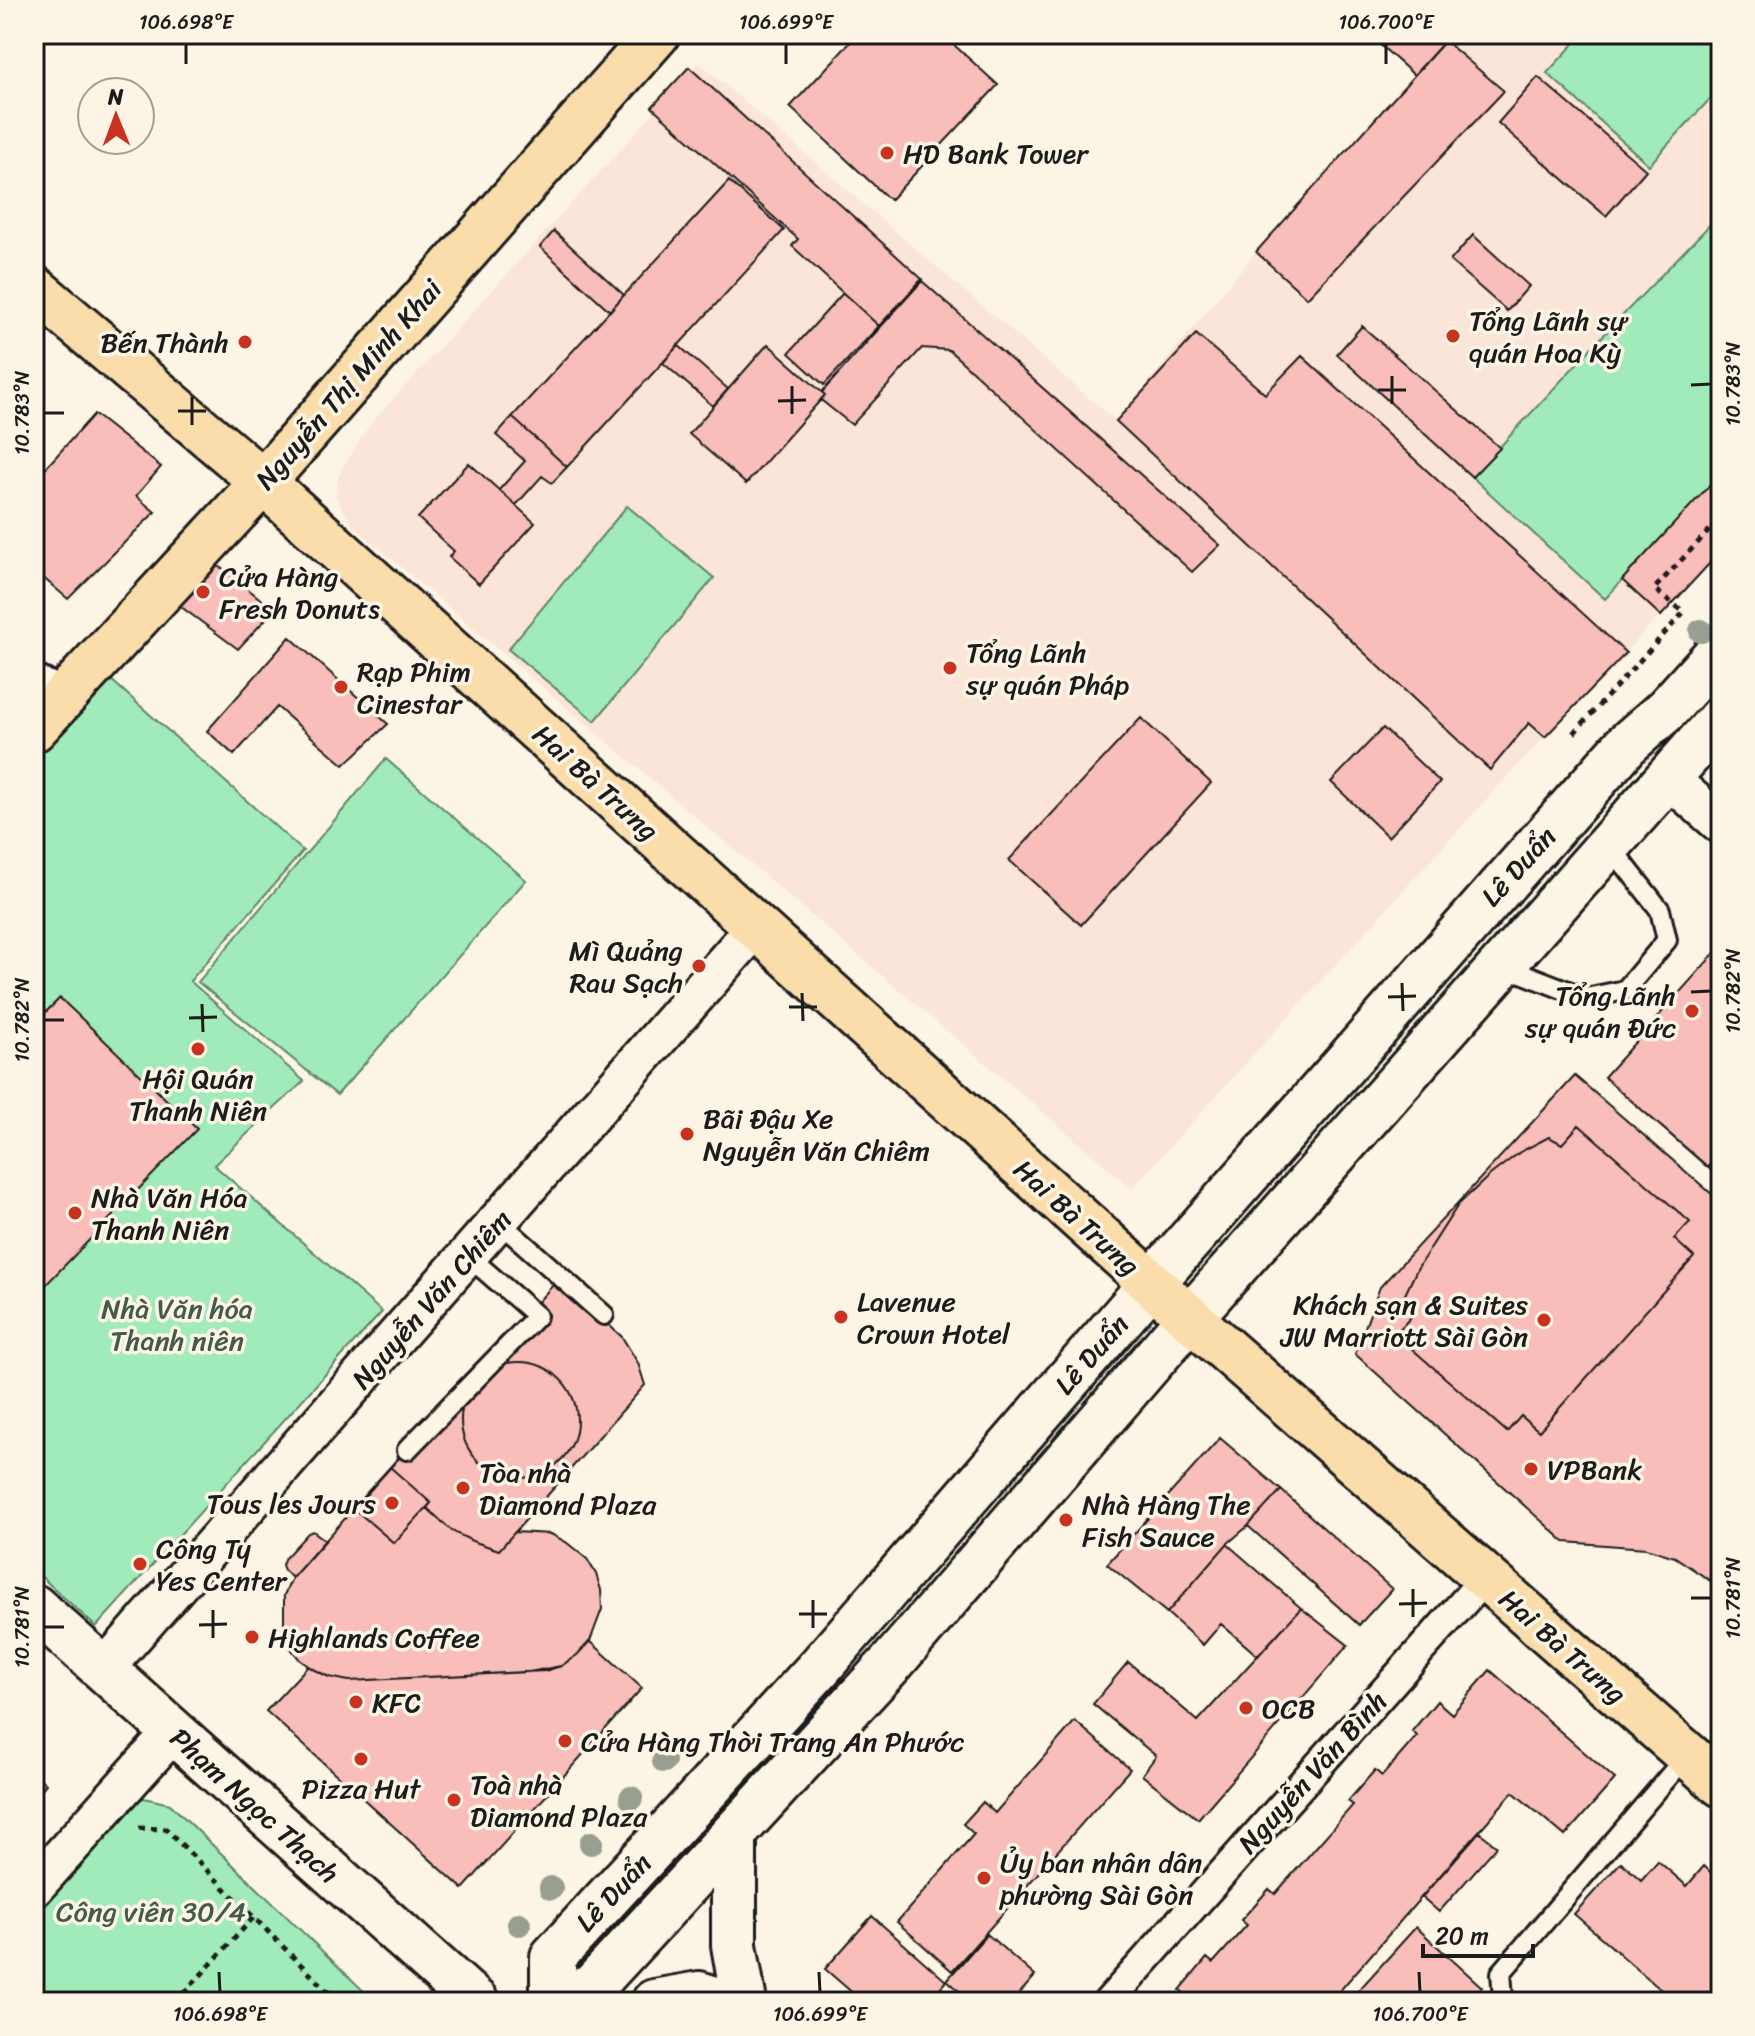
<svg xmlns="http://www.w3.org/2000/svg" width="1755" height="2036" font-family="Sriracha,sans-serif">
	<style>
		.built { fill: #fbe4d8 }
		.green { fill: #a1ebba; stroke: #5e846b; stroke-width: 2 }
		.building { fill: #f9bdba; stroke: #1c1c1c; stroke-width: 2 }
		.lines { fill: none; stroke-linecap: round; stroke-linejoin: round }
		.service-casing { stroke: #1c1c1c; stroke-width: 24 }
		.pedestrian-casing { stroke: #1c1c1c; stroke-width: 34 }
		.minor-casing { stroke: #1c1c1c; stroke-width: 44 }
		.tertiary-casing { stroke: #1c1c1c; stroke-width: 50 }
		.secondary-casing { stroke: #1c1c1c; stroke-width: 50 }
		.primary-casing { stroke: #1c1c1c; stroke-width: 50 }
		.path { stroke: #1c1c1c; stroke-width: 5; stroke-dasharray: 6 6; stroke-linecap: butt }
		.service { stroke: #fcf5e5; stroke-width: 18 }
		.pedestrian { stroke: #fcf5e5; stroke-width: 28 }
		.minor { stroke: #fcf5e5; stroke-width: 38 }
		.tertiary { stroke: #fcf5e5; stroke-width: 44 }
		.secondary { stroke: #fcf5e5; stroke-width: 44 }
		.primary { stroke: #faddab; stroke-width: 44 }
		.tree { fill: #97a090 }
		.ticks { fill: none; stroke: #1c1c1c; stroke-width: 3 }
		.poi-dot { fill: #c8321e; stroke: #fcf5e5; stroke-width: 3 }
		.labels { text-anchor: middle; stroke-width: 7; stroke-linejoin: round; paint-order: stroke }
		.poi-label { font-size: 28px; fill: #1c1c1c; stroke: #fcf5e5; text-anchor: start }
		.street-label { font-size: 28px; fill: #1c1c1c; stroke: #fcf5e5 }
		.park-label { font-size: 28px; fill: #445a4b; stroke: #fcf5e5 }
		.neatline { fill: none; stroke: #1c1c1c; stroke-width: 3 }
		.ticks-label { font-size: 20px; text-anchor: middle; fill: #1c1c1c }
	</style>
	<rect width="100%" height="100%" fill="#fcf5e5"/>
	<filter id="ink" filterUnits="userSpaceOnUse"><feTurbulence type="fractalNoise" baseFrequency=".0125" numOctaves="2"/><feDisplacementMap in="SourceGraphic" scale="16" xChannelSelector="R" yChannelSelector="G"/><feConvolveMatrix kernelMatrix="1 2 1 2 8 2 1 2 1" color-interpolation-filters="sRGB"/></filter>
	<g filter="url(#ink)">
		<path class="built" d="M1451,34H1721V551L1503,781L1132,1188L352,525L336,497L338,476L368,427L699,63L1116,421L1256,252Z"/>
		<path class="green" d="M1583,34H1721V87L1649,165L1547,73Z
			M1721,213V473L1605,599L1472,477L1594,345Z
			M627,506L714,578L595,721L508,649Z
			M90,661L303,851L190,981L304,1081L214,1165L382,1312L96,1627L34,1570V724Z
			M386,759L526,880L337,1095L198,982Z
			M144,1798L170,1804L375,2002H34V1906L122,1807Z"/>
		<path class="building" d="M858,34H942L998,85L890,200L790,107Z
			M1368,34H1451L1414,75Z
			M1445,41L1504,91L1307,298L1256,252Z
			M689,67L922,279L879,326L792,246L798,239L652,107Z
			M1538,77L1646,170L1606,216L1498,123Z
			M729,181L784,230L567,467L512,417Z
			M554,231L624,295L610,311L540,247Z
			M1473,235L1529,286L1507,311L1450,261Z
			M922,281L1220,545L1192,572L949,350L922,348L852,425L821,400L825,395L822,392Z
			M843,293L879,326L824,385L789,353Z
			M1362,326L1500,448L1472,477L1337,354Z
			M1196,334L1265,394L1302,356L1626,653L1545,737L1529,723L1490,770L1116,421Z
			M768,344L825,395L746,484L689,434Z
			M678,345L728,389L713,406L663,363Z
			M94,414L161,467L136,496L155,512L68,599L34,570V481Z
			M512,417L567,467L552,483L542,476L516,505L499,490L525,461L496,435Z
			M469,463L535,523L479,584L449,557L454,551L418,518Z
			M1721,473V551L1661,616L1622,580Z
			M206,563L222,568L274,610L238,649L165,595Z
			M290,637L388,724L344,765L277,707L234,755L207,731Z
			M1141,718L1211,783L1081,925L1009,860Z
			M1383,728L1440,782L1388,837L1331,782Z
			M1721,946V1179L1604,1077Z
			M1721,946V1152L1708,1167L1604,1077Z
			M60,998L197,1129L34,1297V1024Z
			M1575,1076L1721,1202V1588L1675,1557L1646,1548L1565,1542L1355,1354L1380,1287Z
			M1579,1125L1690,1222L1674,1239L1694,1257L1539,1431L1521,1416L1507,1432L1395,1334L1412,1316L1402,1301L1417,1269L1458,1205L1490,1175L1520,1152L1549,1137L1562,1144Z
			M1721,1152V1179L1708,1167Z
			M553,1285L594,1320L598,1315L622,1337L638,1363L645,1385L515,1532L551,1534L566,1542L587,1559L596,1574L601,1590L602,1609L590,1641L577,1655L561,1666L545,1671L349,1681L329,1677L314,1670L300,1660L289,1646L284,1629V1595L292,1578Z
			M553,1285L594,1320L598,1315L622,1337L638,1363L645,1385L499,1550L472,1541L452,1531L427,1508L431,1503L390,1467Z
			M461 1420a58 58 0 1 1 116 0a58 58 0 1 1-116 0Z
			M1220,1438L1281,1490L1248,1526L1227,1544L1167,1613L1107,1564Z
			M390,1467L431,1503L394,1543L353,1508Z
			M1281,1490L1392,1589L1359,1625L1248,1526Z
			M313,1531L325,1540L292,1578L284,1570L282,1565L284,1559L308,1533Z
			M1227,1544L1301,1608L1258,1656L1221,1624L1203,1645L1167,1613Z
			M1301,1608L1348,1645L1198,1819L1142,1775L1156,1756L1093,1704L1128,1662L1198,1721Z
			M590,1641L642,1688L463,1889L266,1711L308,1666L329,1677L349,1681L529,1672L561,1666L577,1655Z
			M1490,1670L1615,1779L1565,1836L1513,1792L1330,2002H1187L1191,1998L1180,1990L1207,1958L1213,1963L1247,1925L1241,1920L1269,1889L1275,1894L1353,1805L1348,1801L1375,1770L1382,1776L1417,1736L1412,1731L1437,1701L1452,1714Z
			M1075,1721L1130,1769L952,1971L897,1922L974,1834L963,1824L983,1802L995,1813Z
			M34,1773L46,1784L34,1798Z
			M1479,1832L1497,1846L1439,1912L1422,1897Z
			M1658,1861L1687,1886L1704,1866L1721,1882V2002H1675L1574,1914L1621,1862L1641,1880Z
			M872,1916L946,1981L928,2002H863L825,1969Z
			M1416,1927L1482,1987L1468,2002H1348Z
			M987,1934L1035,1976L1012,2002H972L947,1980Z"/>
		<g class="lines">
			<g class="service-casing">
				<path id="service" d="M34,684L41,677L69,690
					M1504,966L1586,998L1625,990L1667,940L1660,910L1609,845
					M498,1221L604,1315
					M407,1450L537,1316L468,1256
					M1509,2002L1503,1997L1501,1973L1688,1754"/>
			</g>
			<g class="pedestrian-casing">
				<path id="pedestrian" d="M1108,2002L1485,1578"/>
			</g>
			<g class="minor-casing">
				<path id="minor" d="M1668,778L1721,824
					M104,1669L756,927
					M34,1887L173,1732"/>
			</g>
			<g class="tertiary-casing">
				<path id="tertiary" d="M34,1607L476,2002
					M734,1835V1945L744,2002
					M654,2002L699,1994L724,2002"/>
			</g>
			<g class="secondary-casing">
				<path id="secondary" d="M553,1998V1957L818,1669L1151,1284L1627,744L1666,710L1721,649
					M549,2002L553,1998L591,1988L894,1660L1172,1338L1721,718"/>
			</g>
			<g class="primary-casing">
				<path id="primary" d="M34,288L263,482L1190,1318L1721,1784
					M34,729L263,482L657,34"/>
			</g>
			<path class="path" d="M1574,733L1684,612L1654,589L1721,518
				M139,1828L166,1829L338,2002
				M176,2002L254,1917"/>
			<use href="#service" class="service"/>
			<use href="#pedestrian" class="pedestrian"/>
			<use href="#minor" class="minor"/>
			<use href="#tertiary" class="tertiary"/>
			<use href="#secondary" class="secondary"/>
			<use href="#primary" class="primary"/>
		</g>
		<g class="tree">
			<circle cx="1701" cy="631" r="12"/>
			<circle cx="664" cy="1761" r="12"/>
			<circle cx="631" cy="1798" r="12"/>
			<circle cx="591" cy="1843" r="12"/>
			<circle cx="551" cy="1888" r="12"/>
			<circle cx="519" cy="1924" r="12"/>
		</g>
	</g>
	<path class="ticks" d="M186,44V64M786,44V64M1386,44V64M1392,376V404M1691,385L1711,384M792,386V414M1378,390H1406M192,397V425M778,401L806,400M178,411H206M44,413H64M1402,983L1403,1011M1691,992L1711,991M802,993L803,1021M1388,997L1416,996M202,1004L203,1032M789,1007H817M189,1018L217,1017M44,1020H64M1413,1589V1617M1691,1598H1711M813,1600V1628M1399,1604L1427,1603M213,1610V1638M799,1614H827M199,1625L227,1624M44,1627H64M219,1972L220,1992M819,1972L820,1992M1419,1972L1420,1992"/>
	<g class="poi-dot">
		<circle cx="887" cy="153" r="8"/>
		<circle cx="1453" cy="336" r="8"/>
		<circle cx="245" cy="342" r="8"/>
		<circle cx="203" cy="592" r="8"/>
		<circle cx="950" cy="668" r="8"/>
		<circle cx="341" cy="687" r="8"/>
		<circle cx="699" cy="966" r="8"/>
		<circle cx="1692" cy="1011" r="8"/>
		<circle cx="198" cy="1049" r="8"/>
		<circle cx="687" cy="1134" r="8"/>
		<circle cx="75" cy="1213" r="8"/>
		<circle cx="841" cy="1317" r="8"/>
		<circle cx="1544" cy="1320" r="8"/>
		<circle cx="1531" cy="1469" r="8"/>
		<circle cx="463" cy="1488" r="8"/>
		<circle cx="392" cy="1503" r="8"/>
		<circle cx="1066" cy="1520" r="8"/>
		<circle cx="140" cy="1564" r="8"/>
		<circle cx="252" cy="1637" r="8"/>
		<circle cx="356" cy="1702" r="8"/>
		<circle cx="1246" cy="1708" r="8"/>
		<circle cx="565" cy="1741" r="8"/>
		<circle cx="361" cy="1759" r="8"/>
		<circle cx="454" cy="1800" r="8"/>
		<circle cx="984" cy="1878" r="8"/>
	</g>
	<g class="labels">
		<g class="poi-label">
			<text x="903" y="163">HD Bank Tower</text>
			<text x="1469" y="330">Tổng Lãnh sự<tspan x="1469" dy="32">quán Hoa Kỳ</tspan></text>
			<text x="229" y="352" text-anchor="end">Bến Thành</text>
			<text x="219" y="586">Cửa Hàng<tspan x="219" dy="32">Fresh Donuts</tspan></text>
			<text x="966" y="662">Tổng Lãnh<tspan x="966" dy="32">sự quán Pháp</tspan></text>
			<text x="357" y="681">Rạp Phim<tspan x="357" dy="32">Cinestar</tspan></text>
			<text x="683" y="960" text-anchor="end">Mì Quảng<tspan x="683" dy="32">Rau Sạch</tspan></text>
			<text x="1676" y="1005" text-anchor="end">Tổng Lãnh<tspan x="1676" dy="32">sự quán Đức</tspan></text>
			<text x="198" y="1088" text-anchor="middle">Hội Quán<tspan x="198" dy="32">Thanh Niên</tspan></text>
			<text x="703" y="1128">Bãi Đậu Xe<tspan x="703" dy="32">Nguyễn Văn Chiêm</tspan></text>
			<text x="91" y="1207">Nhà Văn Hóa<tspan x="91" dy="32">Thanh Niên</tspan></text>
			<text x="857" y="1311">Lavenue<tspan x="857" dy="32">Crown Hotel</tspan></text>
			<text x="1528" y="1314" text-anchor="end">Khách sạn &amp; Suites<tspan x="1528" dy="32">JW Marriott Sài Gòn</tspan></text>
			<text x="1547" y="1479">VPBank</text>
			<text x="479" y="1482">Tòa nhà<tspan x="479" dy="32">Diamond Plaza</tspan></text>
			<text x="376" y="1513" text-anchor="end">Tous les Jours</text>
			<text x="1082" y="1514">Nhà Hàng The<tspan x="1082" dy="32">Fish Sauce</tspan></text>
			<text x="156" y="1558">Công Ty<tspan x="156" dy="32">Yes Center</tspan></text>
			<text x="268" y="1647">Highlands Coffee</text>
			<text x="372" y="1712">KFC</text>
			<text x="1262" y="1718">OCB</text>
			<text x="581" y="1751">Cửa Hàng Thời Trang An Phước</text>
			<text x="470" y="1794">Toà nhà<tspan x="470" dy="32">Diamond Plaza</tspan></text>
			<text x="361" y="1798" text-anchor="middle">Pizza Hut</text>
			<text x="1000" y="1872">Ủy ban nhân dân<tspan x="1000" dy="32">phường Sài Gòn</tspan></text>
		</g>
		<g class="street-label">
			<text transform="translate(348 384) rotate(-49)" y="10">Nguyễn Thị Minh Khai</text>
			<text transform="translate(596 782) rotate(42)" y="10">Hai Bà Trưng</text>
			<text transform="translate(1518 866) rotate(-48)" y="10">Lê Duẩn</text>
			<text transform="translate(1077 1217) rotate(42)" y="10">Hai Bà Trưng</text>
			<text transform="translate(431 1299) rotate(-49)" y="10">Nguyễn Văn Chiêm</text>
			<text transform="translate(1091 1354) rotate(-49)" y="10">Lê Duẩn</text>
			<text transform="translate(1563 1646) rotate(41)" y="10">Hai Bà Trưng</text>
			<text transform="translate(1312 1772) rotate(-48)" y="10">Nguyễn Văn Bình</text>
			<text transform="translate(255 1805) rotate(42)" y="10">Phạm Ngọc Thạch</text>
			<text transform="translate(613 1892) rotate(-47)" y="10">Lê Duẩn</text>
		</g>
		<g class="park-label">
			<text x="177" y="1318">Nhà Văn hóa<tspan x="177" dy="32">Thanh niên</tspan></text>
			<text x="151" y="1921">Công viên 30/4</text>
		</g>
	</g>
	<rect width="1755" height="2036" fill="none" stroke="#fcf5e5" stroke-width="88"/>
	<g transform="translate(116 116) rotate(359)"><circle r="38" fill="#fcf5e5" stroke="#a29e95" stroke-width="2"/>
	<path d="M0-6L14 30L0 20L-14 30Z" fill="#c8321e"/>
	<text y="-12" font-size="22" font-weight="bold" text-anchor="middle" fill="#1c1c1c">N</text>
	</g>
	<path d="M1423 1944v12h110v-12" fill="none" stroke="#1c1c1c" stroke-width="4"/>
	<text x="1435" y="1944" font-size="24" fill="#1c1c1c" stroke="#fcf5e5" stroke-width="6" paint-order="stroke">20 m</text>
	<rect x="44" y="44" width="1667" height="1948" class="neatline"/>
	<g class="ticks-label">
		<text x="186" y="29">106.698°E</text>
		<text x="786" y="29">106.699°E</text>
		<text x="1386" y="29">106.700°E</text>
		<text transform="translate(1733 384) rotate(-90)" y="7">10.783°N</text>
		<text transform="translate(22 413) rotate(-90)" y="7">10.783°N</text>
		<text transform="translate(1733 991) rotate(-90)" y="7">10.782°N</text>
		<text transform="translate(22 1020) rotate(-90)" y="7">10.782°N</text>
		<text transform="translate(1733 1598) rotate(-90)" y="7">10.781°N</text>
		<text transform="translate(22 1627) rotate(-90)" y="7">10.781°N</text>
		<text x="220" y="2021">106.698°E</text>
		<text x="820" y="2021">106.699°E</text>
		<text x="1420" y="2021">106.700°E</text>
	</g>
</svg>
